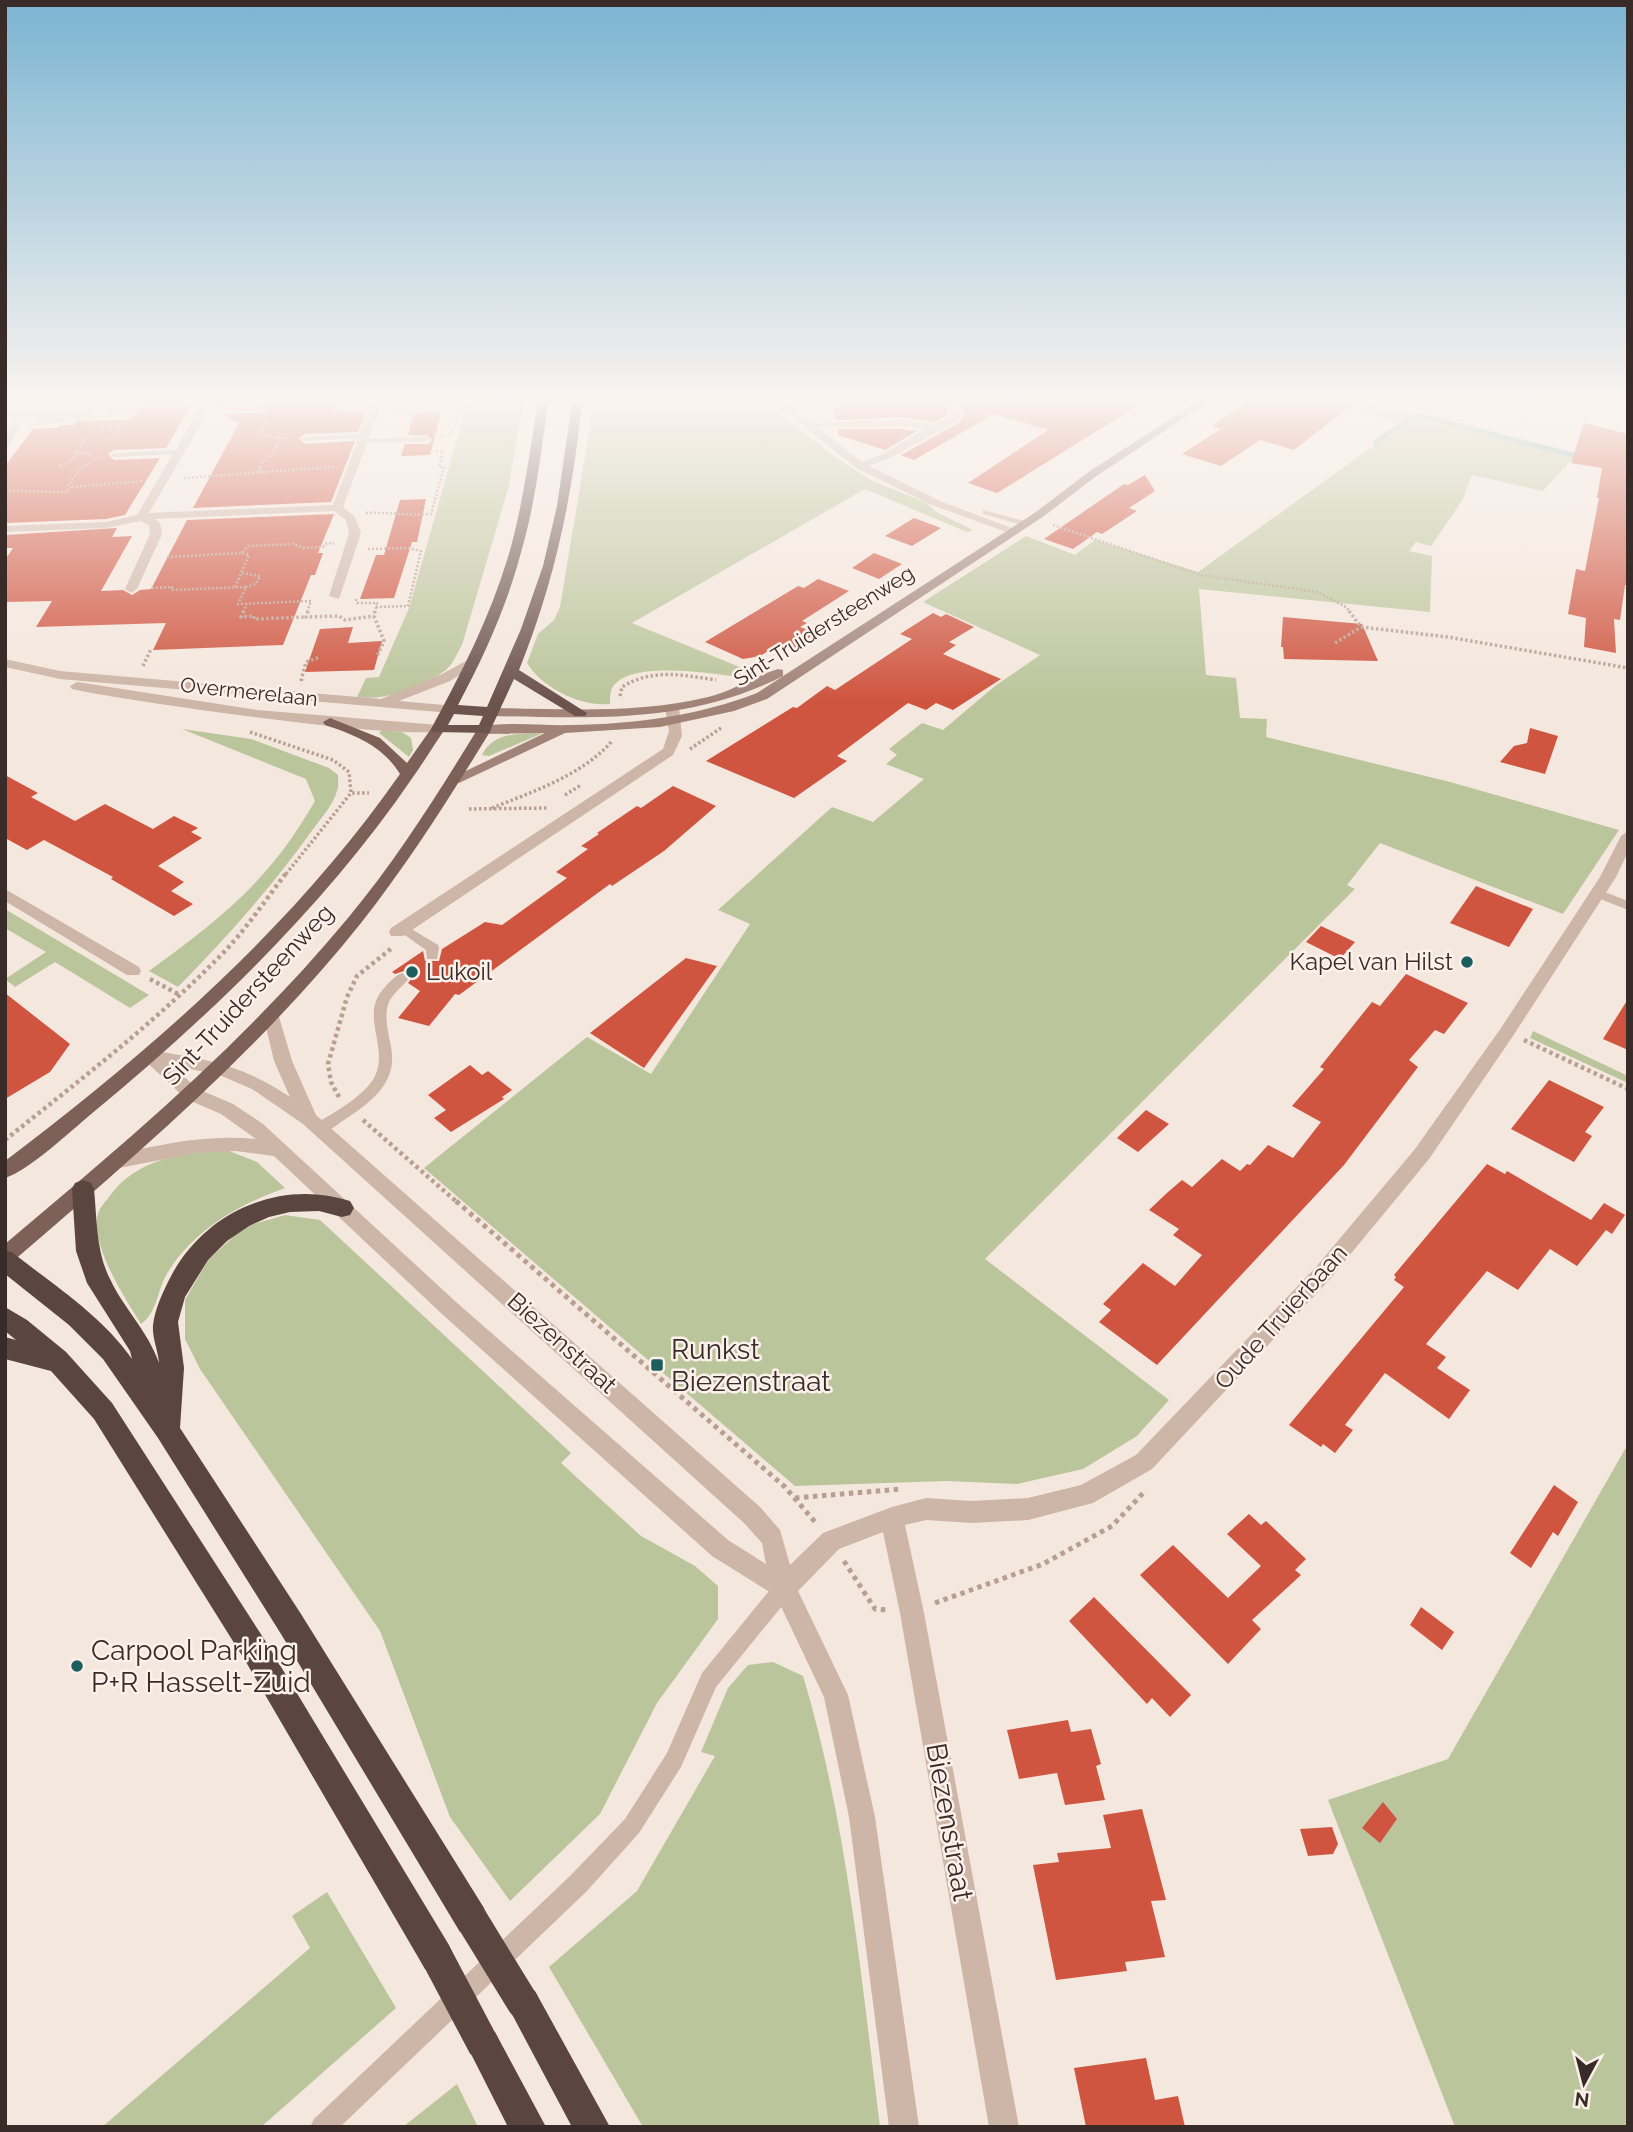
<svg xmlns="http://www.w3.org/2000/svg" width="1633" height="2132" font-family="Raleway,sans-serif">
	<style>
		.green { fill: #bbc59b }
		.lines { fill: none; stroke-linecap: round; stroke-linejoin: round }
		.stream { stroke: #79b4b0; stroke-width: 5 }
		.building { fill: #cf5540 }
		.path-far3 { stroke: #b99f91; stroke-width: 2.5; stroke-dasharray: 2 2; stroke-linecap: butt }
		.path-far2 { stroke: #b99f91; stroke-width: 3.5; stroke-dasharray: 2.5 2.5; stroke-linecap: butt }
		.path-far1 { stroke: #b99f91; stroke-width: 4.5; stroke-dasharray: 3.5 3.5; stroke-linecap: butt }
		.path { stroke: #b99f91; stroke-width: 5; stroke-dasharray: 4.5 4.5; stroke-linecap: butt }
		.service { fill: #cdb5a7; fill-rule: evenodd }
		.minor { fill: #cdb5a7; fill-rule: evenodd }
		.secondary { fill: #a18378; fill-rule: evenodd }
		.primary { fill: #7d6158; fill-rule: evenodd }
		.trunk { fill: #6c534c; fill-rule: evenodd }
		.motorway { fill: #5b453f; fill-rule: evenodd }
		.motorway-bridge { stroke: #5b453f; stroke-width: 32 }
		.poi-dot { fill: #1a5f5d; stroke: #fbf1ea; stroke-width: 2.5 }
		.labels { text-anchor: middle; stroke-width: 5; stroke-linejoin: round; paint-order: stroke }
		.far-street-label { font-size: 21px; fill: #392c28; stroke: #fbf1ea }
		.poi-label { font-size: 24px; fill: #392c28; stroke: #fbf1ea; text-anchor: end }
		.street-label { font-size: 24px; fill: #392c28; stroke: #fbf1ea }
		.near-poi-label { font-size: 28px; fill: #392c28; stroke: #fbf1ea; text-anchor: start }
		.near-street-label { font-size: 28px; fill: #392c28; stroke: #fbf1ea }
	</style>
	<rect width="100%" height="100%" fill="#f4e7dd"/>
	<path class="green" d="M5,403H131L124,413H104L107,408H99L92,417L66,418L62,423H36L41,416L5,417Z
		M481,403H523L508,489L462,645C457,653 453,664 447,669C424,688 385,701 357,697L366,678L379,677L409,608L465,411Z
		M594,403H766L830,453L870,480L927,503L936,512L973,530L967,532L865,489L632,623L759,675L751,678C721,676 630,657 612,688C610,692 610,699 610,704C581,707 542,688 527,663L538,634L554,620L560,607Z
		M1327,403H1358L1450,423L1574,457L1543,491L1472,475L1462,501L1431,546L1416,542L1409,551L1432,556L1430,612L1199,589L1206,675L1236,678L1240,718L1267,719L1266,737L1450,782L1619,830L1563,914L1380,843L1347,885L1355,889L985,1259L1169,1400L1137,1436L1083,1469L1017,1484L946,1481L795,1486L424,1168L587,1037L651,1074L750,924L718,910L832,807L873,822L924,779L886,764L897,755L889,749L922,723L943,730L995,686L1040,655L923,602L1026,536L1075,555L1095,540L1198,572L1404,424Z
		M182,729L251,739L329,768L338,775C338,781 339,786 337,791C333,806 319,820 311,832C271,888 226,938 178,987L149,971C222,918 269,881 315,801L306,779Z
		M382,730L402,732L411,738L413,750L409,757L379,733Z
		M543,733L489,756L482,755C494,731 520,734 543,733Z
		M5,909L149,995L130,1008L55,962L15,987L5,979L46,952L5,928Z
		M1533,1031L1628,1076V1083L1530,1038Z
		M229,1151L257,1162L285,1188C238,1205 195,1229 168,1272C157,1289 158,1312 141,1324C126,1300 87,1241 99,1211C101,1206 106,1201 109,1197C137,1158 183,1152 229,1151Z
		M285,1215L320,1220L571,1453L561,1463L641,1536L695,1566L718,1586V1619L657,1703L600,1814L510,1901L450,1817L380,1631L200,1369L185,1339V1300L208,1260L244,1227Z
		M1628,1444V2127H1455L1328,1800L1448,1759Z
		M773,1662L803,1676C847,1822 861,1976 880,2127H643L549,1967L637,1891L715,1756L701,1752L728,1688L748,1665Z
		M327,1892L396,2008L261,2127H102L310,1948L292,1916Z
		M457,2084L478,2127H403Z"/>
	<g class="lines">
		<path class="stream" d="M1376,442L1410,418L1422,416L1581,457"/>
	</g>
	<path class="building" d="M216,403H337L333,410L366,412L358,432L305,434L299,438L305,444L355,441L331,502L193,508L239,423L223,414L265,413L268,409L262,403L215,405Z
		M840,403H946L948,415L934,422L903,417L836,420L834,409H840Z
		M961,403H1142L997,493L968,483L1048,430L994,414L914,460L901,455L959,423L964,416Z
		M1247,403H1354L1294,450L1260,440L1221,466L1182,454L1221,429L1212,426Z
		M142,407H190L166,448L114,450L108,454L114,460L160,458L125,515L106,519L5,523V466L33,429L58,428L60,425H73L76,421L129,420Z
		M441,412L430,455L401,456L405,444H429L432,440L427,435H408L414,413Z
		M1584,423L1628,434V585H1625L1620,620L1614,619L1616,653L1584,647L1586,618L1568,614L1576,569L1585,571L1599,498H1597L1602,468L1571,463Z
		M838,429H903L917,431L885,450L838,435Z
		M1145,475L1155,491L1129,508L1137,511L1102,534L1097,532L1073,549L1044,539L1124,484L1128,485Z
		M426,499L417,542H412L394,598L360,599L376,555H384L400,500Z
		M334,514L318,553H323L315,575H311L283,645L153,650L166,623L36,627L52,601L5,602V560L13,548H5V535L117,528L112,537L132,536L101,591L123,590L132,595L140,590L151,589L187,520Z
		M914,518L941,528L912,546L885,536Z
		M874,553L902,564L879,579L852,568Z
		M818,579L849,591L802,621L807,623L800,627L816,633L793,649L780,644L760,656L743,659L705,642L798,586L804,588Z
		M933,613L941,617L946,614L974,627L949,642L956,645L943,654L1001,679L953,710L936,703L926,710L908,703L837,756L847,761L794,798L706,761L793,707L797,708L827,686L835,690L912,639L900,634Z
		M1283,617L1362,624L1378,661L1284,659L1283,647H1281Z
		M353,627L348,643L382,641L374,670L305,672L320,629Z
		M1530,728L1558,736L1545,774L1500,762L1514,746L1527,743Z
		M5,775L38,793L31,797L75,821L105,804L153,829L174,816L198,828L191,832L202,838L158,866L184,882L171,891L193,904L174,916L111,879L113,877L44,840L27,850L5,838Z
		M673,786L716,806L664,851L612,886L610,884L459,995L455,994L429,1026L398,1018L420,991L408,983L412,978L404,971L395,974L392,972L423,951L425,961H439L442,949L485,922L502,925L567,878L556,872L588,849L581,846L599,834L597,833L637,806L641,808Z
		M1476,886L1533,909L1509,947L1450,923Z
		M1321,926L1355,942L1340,959L1306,942Z
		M686,958L717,966L644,1068L590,1033Z
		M1406,974L1468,1003L1444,1034L1435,1030L1409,1060L1418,1067L1344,1165L1157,1365L1099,1322L1111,1310L1103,1304L1143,1263L1175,1286L1202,1255L1173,1235L1179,1229L1149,1210L1168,1192L1182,1180L1192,1187L1222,1159L1240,1171L1247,1164L1250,1165L1268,1145L1293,1158L1321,1122L1292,1106L1324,1069L1320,1067L1372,1002L1380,1006Z
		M5,993L70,1044L50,1072L5,1099Z
		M1628,999V1050L1603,1039Z
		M470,1065L482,1075L488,1071L512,1090L502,1097L504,1099L451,1132L434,1118L446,1110L428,1095Z
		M1549,1080L1604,1107L1585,1132L1592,1136L1574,1162L1511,1129Z
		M1146,1110L1169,1124L1138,1152L1117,1138Z
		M1487,1164L1505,1174L1507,1171L1591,1220L1604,1203L1625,1215L1612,1234L1606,1230L1577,1266L1550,1249L1518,1290L1487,1271L1426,1344L1446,1357L1437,1368L1470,1390L1449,1419L1385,1373L1345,1425L1353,1430L1335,1453L1323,1444L1321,1447L1289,1425L1404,1287L1394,1280L1396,1277L1394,1275Z
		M1554,1485L1578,1502L1558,1536L1553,1532L1531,1568L1510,1553Z
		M1249,1514L1261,1525L1266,1521L1306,1559L1295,1570L1301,1575L1252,1620L1261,1629L1228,1664L1140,1575L1173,1545L1228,1598L1261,1566L1227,1534Z
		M1094,1597L1191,1695L1170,1717L1152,1698L1147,1704L1069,1621Z
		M1421,1607L1454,1632L1442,1650L1410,1625Z
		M1068,1720L1071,1732L1091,1729L1101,1764L1096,1766L1105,1800L1065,1805L1057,1773L1019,1779L1007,1730Z
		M1383,1802L1397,1819L1380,1843L1362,1828Z
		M1142,1809L1166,1900L1151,1901L1165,1957L1125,1962L1127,1971L1056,1980L1033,1865L1059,1862L1057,1853L1111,1848L1103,1815Z
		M1332,1827L1338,1844L1333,1854L1308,1856L1300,1829Z
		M1146,2058L1155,2100L1178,2096L1185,2127H1086L1074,2068Z"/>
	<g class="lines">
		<path class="path-far3" d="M391,414L457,411
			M266,422L260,435L289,439
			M31,425L128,413
			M94,427L120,426
			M440,437L449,435L457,422V411L477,403
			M111,440L135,403
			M77,453H89L90,458
			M60,466L70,462L94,427L88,428L94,419
			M264,472L336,467
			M184,478L264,472L259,470L266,457L272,456L280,439
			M72,487L144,481
			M5,491L67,492L72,487L68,485L82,467L100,456
			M366,513C389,512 408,516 431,514L444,467H439L443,451H435
			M1053,525L1201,575L1317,592L1346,607L1350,612
			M368,549L408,548L421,551L408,606L376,607
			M167,557L242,553L248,546L293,544L303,548L323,547L325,544L334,543
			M242,573L260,576L256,584L246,587
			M235,587L249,555L242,553
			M152,588L172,587L171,590L246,587L238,604L311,601L307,612
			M356,599L357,603H377L375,612
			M243,612L247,604"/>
		<path class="path-far2" d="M244,611L241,617L254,616V619L306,617
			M308,611L306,617L339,616L345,620L374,616
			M375,611L374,616L384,641L377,656
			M1349,611L1361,627L1448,637L1628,668
			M1335,643L1361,627
			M143,666L151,649
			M301,681L306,662L320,657
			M620,696L622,687C652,668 683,675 716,680
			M250,732L333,760L349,772L351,793
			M690,749L721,728
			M565,795L581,785
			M492,808C532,792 583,775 612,741
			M469,809L547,808
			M286,874L351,793H369"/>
		<path class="path-far1" d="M150,979L180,995
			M1524,1040L1628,1089
			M339,1097L331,1082L328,1064L347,997L357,976L392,948
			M363,1120L458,1203
			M5,1140C80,1080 157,1021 224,952C247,928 266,899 287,872"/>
		<path class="path" d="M456,1201L785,1487L816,1523
			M795,1498L901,1489
			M844,1561L875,1609L887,1610
			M935,1603L1043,1564L1112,1526L1146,1490"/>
		<path class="service" d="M262,406L266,408L265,410L205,412L201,410L205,408Z
			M841,422H844V426L808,428L804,426L808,424Z
			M365,434H368V438L305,441L301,439L305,437Z
			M426,437L430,439L429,441L363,443L359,441L363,439Z
			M178,450H181V454L114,457L110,455L114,453Z
			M1597,889L1628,901V910L1593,896L1591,893Z
			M403,924L438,945L439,948L437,959H427L426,950L399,931L397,928Z
			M402,973L409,978C401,989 389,995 387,1009C385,1021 389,1035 391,1047C398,1083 371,1102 344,1120C335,1126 326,1135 315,1132L313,1128L315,1124C333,1113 371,1093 377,1071C386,1042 360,1013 385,987C390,981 395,976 402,973Z
			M784,1579L791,1581L793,1588L791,1595L716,1687L681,1767L639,1833L586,1892L340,2127H310L314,2119L570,1876L625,1819L667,1753L702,1673L777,1581Z"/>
		<path class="minor" d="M203,403H213L149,513L333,505L372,403H382L343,507L355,517L361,533L339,599L329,596L349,533L346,520L334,511L155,519L160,523L162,534L137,589L131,593L125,589L150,534L149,525L140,521L106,528L5,532V526L106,522L137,515Z
			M775,403H786L862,462L885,453L925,429L903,426L841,427L836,424L837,422L903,420L934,425L951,416L948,403H958L961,417L957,421L892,457L869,466L940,501L1019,531L1009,533L932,505L856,468Z
			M14,421L22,423L9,446L5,447V435Z
			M983,510L1032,523L1026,526L983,514Z
			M5,659L60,671L381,699L440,675L468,660H478L479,663L450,681L399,701L455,706L457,709L450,713L60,679L5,667Z
			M77,682L257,710L438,725L445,729C426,745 114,699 72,689L70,686Z
			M672,704L679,708L682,736L673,755L403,936H391L389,932L391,928L663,749L669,731L665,708Z
			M1628,831V852L1616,877L1513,1036L1429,1159L1330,1279L1152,1469L1093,1503L1028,1520L972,1523L926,1520L905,1525L924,1613L1019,2127H989L900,1613L883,1532L839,1549L798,1591L848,1695L875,1817L919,2127H889L849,1817L824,1697L776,1596L712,1556L442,1314L274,1156L236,1151L196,1153L114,1169L107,1167L105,1162L107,1157L114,1155C162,1144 207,1134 256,1139L221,1114L186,1099L140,1056L143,1052L149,1050C206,1059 241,1064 290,1097L274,1061L263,1014L265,1010H277L292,1061L316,1115L760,1507L780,1530L790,1565L823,1533L892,1507L926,1498L972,1501L1028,1498L1081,1485L1136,1455L1316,1267L1415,1149L1501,1028L1600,877L1621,836ZM172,1066L217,1074L252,1089L303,1124L744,1523L762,1543L766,1564L728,1540L456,1302L263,1124L233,1104L198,1089Z
			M5,889L139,967L141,971L139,975H127L5,901Z"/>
		<path class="secondary" d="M1195,403H1207L1095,477L1044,516L767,699L734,711L660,727L565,733L459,783H449L447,780L545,733L484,734L477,730L479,727C508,721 542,726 571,725C636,724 697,716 757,693L1036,512L1087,473Z
			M778,669L783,670V676C689,724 594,718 492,716L485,712L492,708C564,709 638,714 708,697C733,691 754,676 778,669Z"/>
		<path class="primary" d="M330,718L380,738L407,763L433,726L438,725L445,729C434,745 423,763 413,777C326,905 210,1016 90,1115C71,1131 28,1171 5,1178V1161C152,1050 294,926 400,774C383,746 355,735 325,725L323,722Z
			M484,726L491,730C450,797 409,862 361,923C259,1051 135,1156 12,1262L5,1264V1244C126,1142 246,1041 348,918C397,859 437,795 477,730Z"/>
		<path class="trunk" d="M538,403H548C541,454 535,506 520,556C506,608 483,658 458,705L487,707L521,629L543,566L557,506L572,403H582C572,498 555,581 519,670L587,713L585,716H575L514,679L489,733L433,732L431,729C461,674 490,617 508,557C523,507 529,454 538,403ZM454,714L483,716L479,725H448Z"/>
		<path class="motorway" d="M83,1180L91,1183L94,1189C97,1219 96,1252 110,1279C124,1309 148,1331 159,1363C158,1350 152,1338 153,1325C155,1309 162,1294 169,1280C202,1213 279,1178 350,1201L354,1208L350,1215L342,1217L319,1211L290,1212L269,1217L249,1226L227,1241L208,1260L185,1297L178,1322L184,1368L180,1428L301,1614L484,1908L489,1920L484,1932L472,1937L460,1932L281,1634L158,1438L103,1359L69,1325L5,1274V1250L13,1253C55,1286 102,1316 132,1359L130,1351L87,1283L76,1251L72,1189L75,1183Z
			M5,1307L27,1320L66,1352L112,1403L266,1642L449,1945L454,1957L449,1969L437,1974L425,1969L246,1662L94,1419L51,1371L5,1359V1337L16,1340L5,1331Z
			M523,1986L535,1991L610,2127H572L506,2003L511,1991Z
			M483,2027L495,2032L546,2127H508L466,2044L471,2032Z"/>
		<path class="motorway-bridge" d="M472,1920L523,2003
			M437,1957L483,2044"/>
	</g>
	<linearGradient id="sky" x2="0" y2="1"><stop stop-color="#7bb4d2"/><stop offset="0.57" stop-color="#faf4f0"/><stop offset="1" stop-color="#faf4f0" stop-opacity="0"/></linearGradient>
	<rect width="1633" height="701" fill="url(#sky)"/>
	<g class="poi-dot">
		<circle cx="1467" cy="962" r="7"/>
		<circle cx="412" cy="972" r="7"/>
		<rect x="650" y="1358" width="14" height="14" rx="3.5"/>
		<circle cx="77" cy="1666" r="7"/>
	</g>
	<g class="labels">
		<g class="far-street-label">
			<text transform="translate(824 626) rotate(-32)" y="7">Sint-Truidersteenweg</text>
			<text transform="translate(249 692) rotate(6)" y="7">Overmerelaan</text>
		</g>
		<g class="poi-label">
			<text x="1453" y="970">Kapel van Hilst</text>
			<text x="426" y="980" text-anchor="start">Lukoil</text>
		</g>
		<g class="street-label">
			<text transform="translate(248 995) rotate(-47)" y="8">Sint-Truidersteenweg</text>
			<text transform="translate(1281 1317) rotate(-48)" y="8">Oude Truierbaan</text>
			<text transform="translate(562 1343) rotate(42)" y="8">Biezenstraat</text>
		</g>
		<g class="near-poi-label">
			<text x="671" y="1359">Runkst<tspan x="671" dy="32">Biezenstraat</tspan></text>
			<text x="91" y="1660">Carpool Parking<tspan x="91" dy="32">P+R Hasselt-Zuid</tspan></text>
		</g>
		<g class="near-street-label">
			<text transform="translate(950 1822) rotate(80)" y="10">Biezenstraat</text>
		</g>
	</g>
	<rect width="1633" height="2132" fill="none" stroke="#392c28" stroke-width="14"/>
	<g transform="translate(1584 2083) rotate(187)" stroke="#fbf1ea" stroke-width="5" paint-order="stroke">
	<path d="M0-5L12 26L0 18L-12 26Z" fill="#392c28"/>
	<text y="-10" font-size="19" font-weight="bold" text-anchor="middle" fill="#392c28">N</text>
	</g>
</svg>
